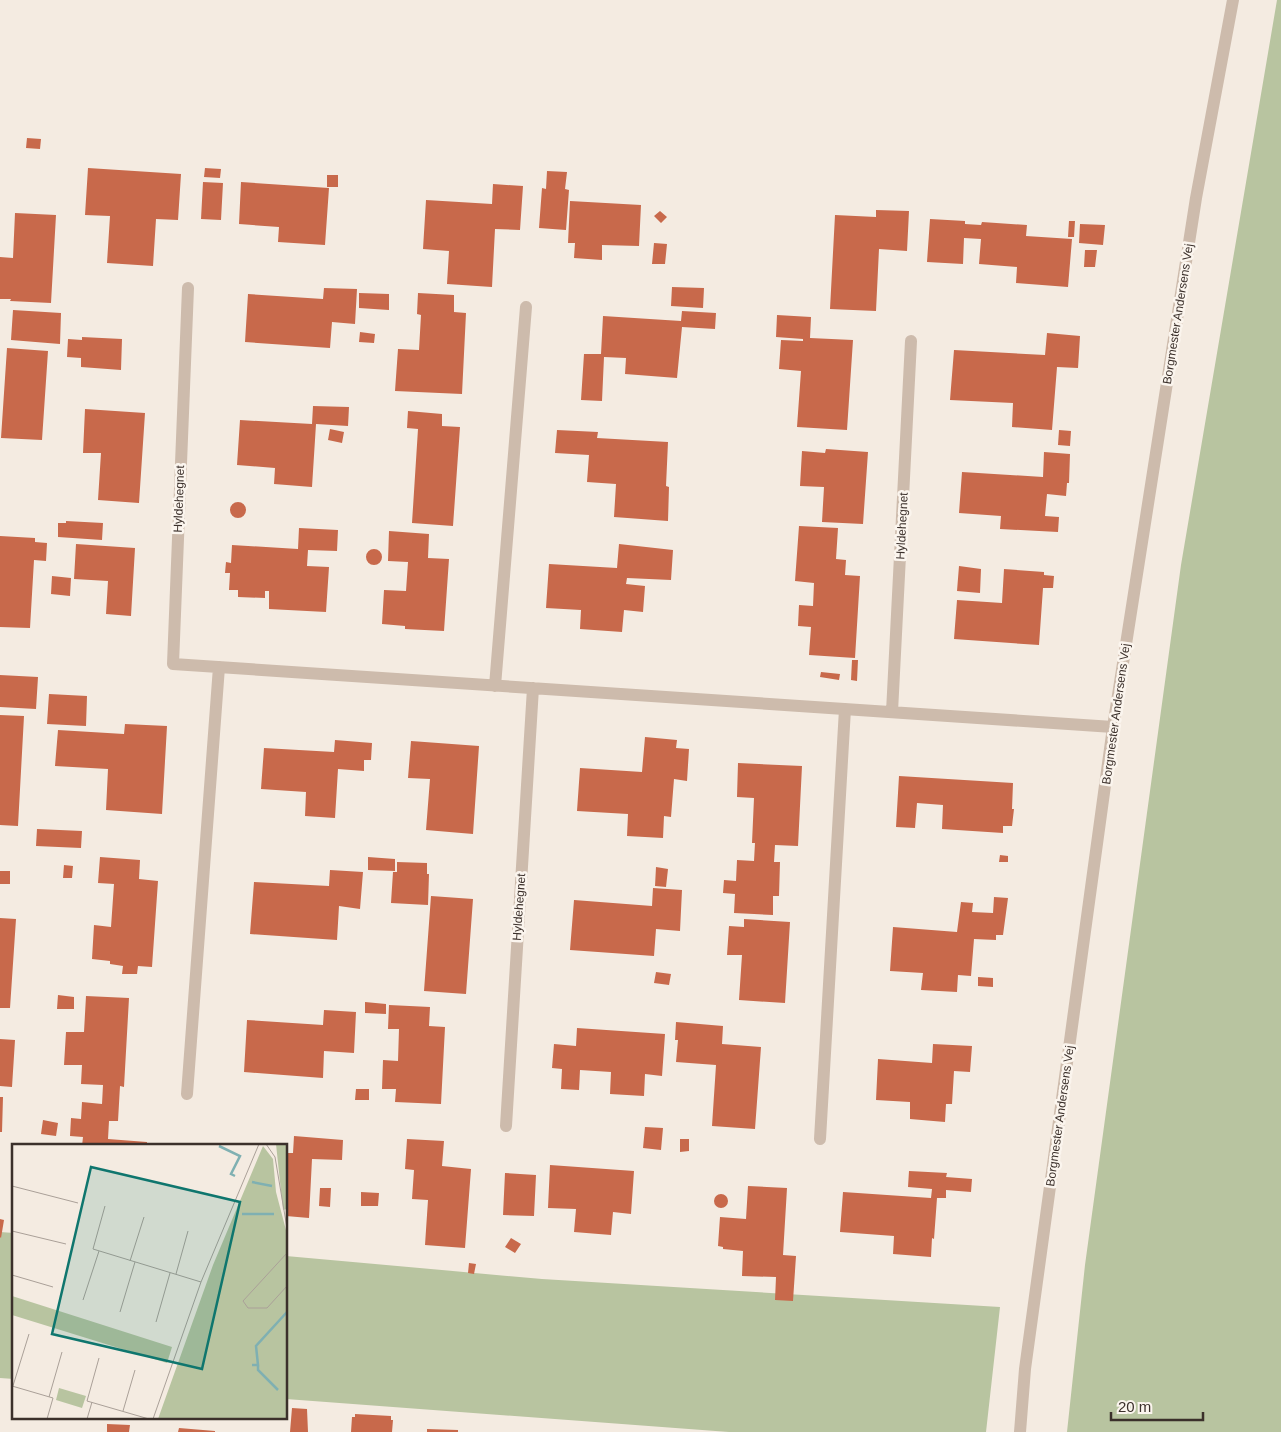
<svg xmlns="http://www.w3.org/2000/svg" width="1281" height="1432" font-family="Arial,sans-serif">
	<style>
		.green { fill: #b8c4a0 }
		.building { fill: #c8694b }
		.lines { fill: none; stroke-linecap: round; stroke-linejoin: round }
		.minor { stroke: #cdbbac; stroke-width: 12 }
		.tertiary { stroke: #cdbbac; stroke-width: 12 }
		.labels { text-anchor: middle; stroke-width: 5; stroke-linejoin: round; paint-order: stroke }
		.street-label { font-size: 12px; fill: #3b302b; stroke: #fbf5ee }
		.inset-river { fill: none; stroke: #7fb0b2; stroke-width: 2.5 }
		.inset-road { fill: none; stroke: #aaa098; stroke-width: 1 }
		.view { fill: #0f766e; fill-opacity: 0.15; stroke: #0f766e; stroke-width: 2.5 }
		.inset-edge { fill: none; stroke: #3b302b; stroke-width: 2.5 }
	</style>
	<rect width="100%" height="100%" fill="#f4ebe1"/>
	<path class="green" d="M1277,0H1281V1432H1067L1085,1265L1181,565Z
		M0,1232L14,1233V1379L0,1378Z
		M286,1256L542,1279L1000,1307L986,1432H729L286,1399Z"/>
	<path class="building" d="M27,138L41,139L40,149L26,148Z
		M88,168L181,174L178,220L156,219L153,266L107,263L110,216L85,215Z
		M205,168L221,169L220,178L204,177Z
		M547,171L567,172L565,189L569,190L566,230L539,228L542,188L546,189Z
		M327,175H338V187H327Z
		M203,182L223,183L221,220L201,219Z
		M241,182L329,188L325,245L278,242L279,227L239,224Z
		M493,184L523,186L520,230L495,229L492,287L447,284L449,251L423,249L426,200L492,204Z
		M570,201L641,205L639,246L602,245V260L574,258L575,243H568Z
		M876,210L909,211L907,251L879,249L876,311L830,309L835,215L876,217Z
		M660,211L667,217L661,223L654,216Z
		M15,213L56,215L51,303L10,301L11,299H0V257L13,258Z
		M930,219L965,221V224L981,225L982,222L1027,225L1026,236L1072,239L1068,287L1016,283L1017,267L979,264L981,239L964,238L963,264L927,262Z
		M1069,221H1075L1074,237H1068Z
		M1080,224L1105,225L1103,245L1079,243Z
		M654,243L667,244L665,264H652Z
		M1085,250H1097L1095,267H1084Z
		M672,287L704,288L703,308L671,306Z
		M324,288L357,289L355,324L332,322L330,348L245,342L248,294L323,299Z
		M359,293L389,294V310L359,308Z
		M418,293L454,295V312L466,313L462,394L395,391L398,349L419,350L421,315L417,314Z
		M13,310L61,313L60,344L11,340Z
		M682,311L716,313L715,329L682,327L677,378L625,374L626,358L604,357L602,401L581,400L584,354H601L603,316L681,321Z
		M777,315L811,317L810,338L853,340L847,430L797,427L801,371L779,369L781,340L803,341V339L776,337Z
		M360,332L375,334L374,343L359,342Z
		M1047,333L1080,336L1078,368L1057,367L1052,430L1012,427L1013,403L950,400L954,350L1045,355Z
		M82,337L122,339L121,370L81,367V358L67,357L68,339L82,340Z
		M7,348L48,351L42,440L1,438Z
		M313,406L349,407L348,426L316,424L312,487L274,484L275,468L237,465L240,420L312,424Z
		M85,409L145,413L139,503L98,500L101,453H83Z
		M408,411L442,414V426L460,427L453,526L412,523L418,429L407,428Z
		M330,429L344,432L342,443L328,440Z
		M557,430L598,432L597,438L668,442L666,486L669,487L668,521L614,517L616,484L587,482L589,455L555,453Z
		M1059,430L1071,431L1070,446L1058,445Z
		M826,449L868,452L863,524L822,522L824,487L800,486L802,451L825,453Z
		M1044,452L1070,454L1069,483H1067L1066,496L1047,494L1045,516L1059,517L1058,532L1000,529L1001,516L959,513L962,472L1043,477Z
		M230 510a8 8 0 1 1 16 0a8 8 0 1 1-16 0Z
		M66,521L103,523L102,540L58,537V523H66Z
		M799,526L838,528L836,559L846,560L845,575L860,576L855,658L809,655L811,627L798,626L799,605L813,606L814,583L795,581Z
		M299,528L338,530L337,551L308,550L307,566L329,567L326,612L269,609V591H265V598L238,597V590H229L230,573H225L226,562L231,563L232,545L298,549Z
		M389,531L429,534L428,558L449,559L444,631L405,629V626L382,624L384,590L406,591L408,562L388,561Z
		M0,536L35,538V542L47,543L46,561L34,560L30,628L0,627Z
		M76,544L135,548L131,616L106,614L108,581L74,579Z
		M619,544L673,550L671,580L627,578L626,584L645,586L643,612L624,610L622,632L580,629L581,610L546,608L549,564L617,568Z
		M366 557a8 8 0 1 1 16 0a8 8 0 1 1-16 0Z
		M959,566L981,569L980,593L957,591Z
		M1004,569L1044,572V575L1054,576L1053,588H1043L1039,645L954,639L957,600L1002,603Z
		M52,576L71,578L70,596L51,594Z
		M852,660H858L857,681L851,680Z
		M821,672L840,674L839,680L820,677Z
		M0,675L38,677L36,709L0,707Z
		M49,694L87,696L86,726L47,724Z
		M0,715L24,716L18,826L0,825Z
		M125,724L167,726L162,814L106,810L108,769L55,766L58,730L124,734Z
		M645,737L677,740L676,748L689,749L687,781L674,779L671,817L664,816L663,838L627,836L628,814L577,811L580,768L642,772Z
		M335,740L372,743L371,760H364V771L338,769L335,818L305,816L306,792L261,789L264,748L334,752Z
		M411,741L479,746L473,834L426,830L430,779L408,778Z
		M738,763L802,766L798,846L775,845L774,862H780L779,896H773V915L734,913L735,894L723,893L724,880L736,881L737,860L754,861L755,843H752L754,798L737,797Z
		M899,776L1013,783L1012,809H1014L1012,826H1003V833L942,829L943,805L917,803L915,828L896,827Z
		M37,829L82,831L81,848L36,846Z
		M1000,855L1008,856V862H999Z
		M100,857L140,860L139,879L158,881L152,967L138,966L137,974H122L123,966L110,964V961L92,959L94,925L111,927L114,884L98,883Z
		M368,857L395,859V871L368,870Z
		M397,862L427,863V874H429L428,905L391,903L393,872H397Z
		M64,865L73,866L72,878H63Z
		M656,867L668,869L666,887L655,886Z
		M330,870L363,872L360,909L339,906L337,940L250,934L254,882L329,886Z
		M0,871H10V884H0Z
		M653,888L682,890L680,931L656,929L654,956L570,950L574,900L652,906Z
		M431,896L473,899L466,994L424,991Z
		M994,897L1008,898L1003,935H996V940L974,939L971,976L958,975L957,992L921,990L923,973L890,971L893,927L957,932L961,902L973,903L972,912L993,913Z
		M0,918L16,919L10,1008H0Z
		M744,919L790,922L785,1003L739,1000L742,955H727L729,926L744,927Z
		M656,972L671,974L669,985L654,983Z
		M978,977L993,978V987L978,986Z
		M58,995L74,997V1009H57Z
		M86,996L129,998L124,1087L120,1086L118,1121H109L108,1139L147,1142V1146H82L83,1137L70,1136L71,1118L81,1119L82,1102L102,1104L103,1085L81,1084L82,1065H64L66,1032H84Z
		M365,1002L386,1004V1014L365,1013Z
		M389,1005L430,1007L429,1026L445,1027L441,1104L395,1102L396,1089H382L383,1060L398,1061L399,1029H388Z
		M324,1010L356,1012L354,1053L324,1051L323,1078L244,1072L247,1020L323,1025Z
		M676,1022L723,1026L722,1044L761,1047L755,1129L712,1126L716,1065L676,1062L678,1040H675Z
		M577,1028L665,1034L662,1076L645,1074L644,1096L610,1094L611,1072L580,1070L579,1090L561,1089L562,1069L552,1068L554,1044L576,1046Z
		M0,1039L15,1040L12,1087L0,1086Z
		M933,1044L972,1046L970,1072L954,1071L952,1104H946L945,1122L910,1119V1102L876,1100L878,1059L932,1063Z
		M356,1089H369V1100H355Z
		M0,1097H3L2,1132H0Z
		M43,1120L58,1123L56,1136L41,1134Z
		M645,1127L663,1128L661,1150L643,1148Z
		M294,1136L343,1140L342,1160L312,1159L309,1218L286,1216V1153H293Z
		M407,1139L444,1141L442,1166L471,1169L465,1248L425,1245L428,1200L412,1199L414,1170L405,1169Z
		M680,1139H689V1151L680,1152Z
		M550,1165L634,1171L631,1214L613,1212L611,1235L574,1232L576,1209L548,1208Z
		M909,1171L947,1173L946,1177L972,1179L971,1192L946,1190V1198H937L934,1239L932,1238L931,1257L893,1254L894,1236L840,1232L843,1192L931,1198L932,1189L908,1187Z
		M505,1173L536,1175L534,1216L503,1215Z
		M748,1186L787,1188L783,1255L796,1256L793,1301L775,1300L776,1277L742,1276L743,1251L723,1249V1247L718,1246L720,1217L746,1219Z
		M320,1188H331L330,1207L319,1206Z
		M361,1192L379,1193L378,1206H361Z
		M714 1201a7 7 0 1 1 14 0a7 7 0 1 1-14 0Z
		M0,1219L4,1220L1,1238L0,1237Z
		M511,1238L521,1244L515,1253L505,1247Z
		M469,1263L476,1264L474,1274L468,1273Z
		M292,1408L307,1409L308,1432H290Z
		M355,1414L391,1416V1420H393L392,1432H351L352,1417H355Z
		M107,1424L130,1425L129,1432H107Z
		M179,1428L215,1431V1432H178Z
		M427,1429L458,1430V1432H427Z"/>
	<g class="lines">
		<path class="minor" d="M188,288L173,664L1113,727
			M495,686L526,307
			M892,712L911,341
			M187,1094L219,667
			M506,1126L533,688
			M820,1139L845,709"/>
		<path class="tertiary" d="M1020,1432L1025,1369L1113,727L1196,198L1233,0"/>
	</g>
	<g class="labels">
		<g class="street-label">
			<text transform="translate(1178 314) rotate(-81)" y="4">Borgmester Andersens Vej</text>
			<text transform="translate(179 499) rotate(-88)" y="4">Hyldehegnet</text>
			<text transform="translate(902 526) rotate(-87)" y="4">Hyldehegnet</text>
			<text transform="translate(1116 714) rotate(-82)" y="4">Borgmester Andersens Vej</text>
			<text transform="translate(519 907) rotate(-86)" y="4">Hyldehegnet</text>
			<text transform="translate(1060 1116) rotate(-82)" y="4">Borgmester Andersens Vej</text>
		</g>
	</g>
	<g transform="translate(12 1144)">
		<rect width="275" height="275" fill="#f4ebe1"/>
		<path d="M264,0H275V65L271,66ZM251,2L261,15L264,48L275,90V275H146L201,121ZM0,152L160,203L155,219L0,171ZM47,244L74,252L70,264L44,256Z" fill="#b8c4a0"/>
		<path class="inset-river" d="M207,2L228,12L219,30L223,32M240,38L260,42M230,70H262M240,221H246L244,202L275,168M246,221V226L266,246"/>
		<path class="inset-road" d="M254,0L263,13L275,84M0,42L66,59M93,62L81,105L189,138M0,87L54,100M275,109L231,157L236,164H255L275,142M118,117L132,73M164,130L176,87M0,131L41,143M71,156L87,107M108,168L123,118M144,178L158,129M87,214L75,257L137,275M0,242L41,254L35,275M0,245L17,190M37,253L50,208M111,267L123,226M75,275L80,258M141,275L189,138L247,0"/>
		<path class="view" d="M79,23L228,58L190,225L40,190Z"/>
		<rect width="275" height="275" class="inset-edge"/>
	</g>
	<path d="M1111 1412v8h92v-8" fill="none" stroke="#3b302b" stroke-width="2.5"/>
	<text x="1118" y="1412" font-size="15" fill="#3b302b" stroke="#fbf5ee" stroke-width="4" paint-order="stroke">20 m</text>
</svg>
